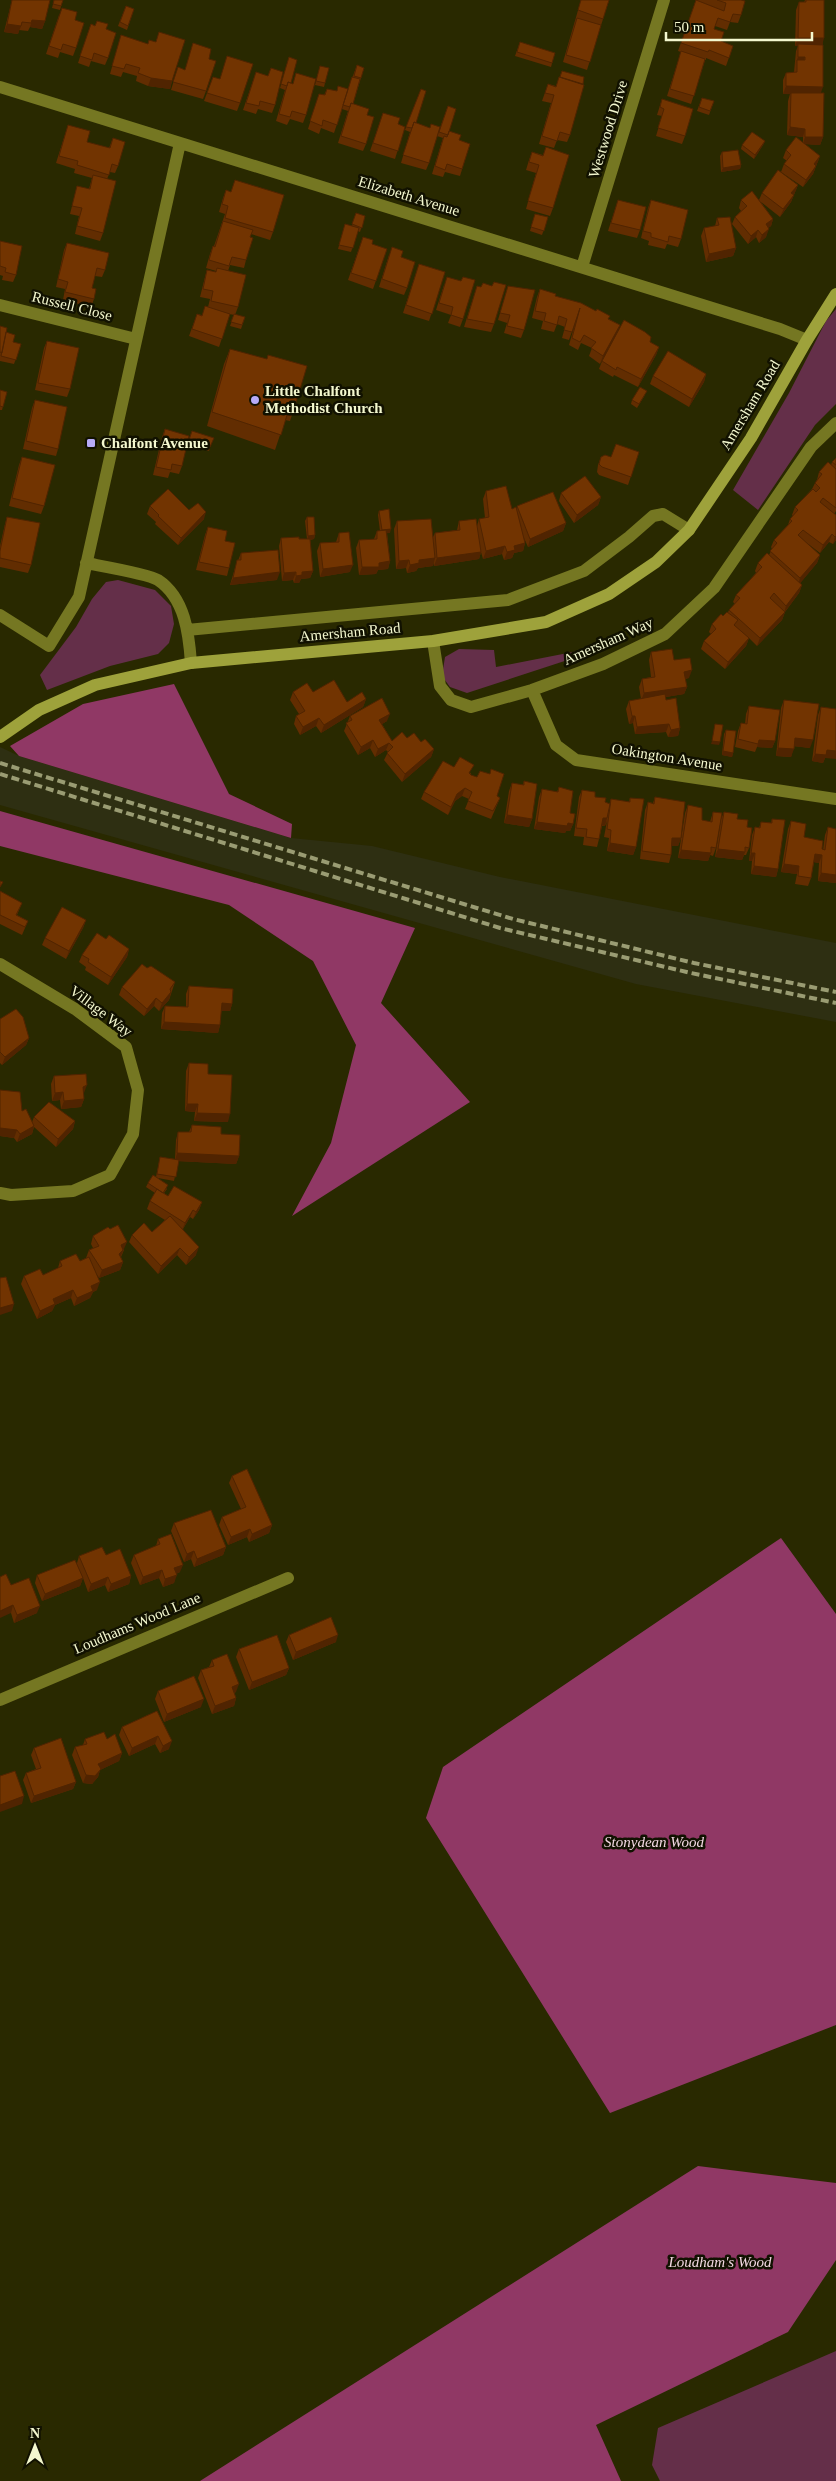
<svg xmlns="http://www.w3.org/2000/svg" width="836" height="2481" font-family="'Times New Roman',serif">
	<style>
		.built { fill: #2e2f12 }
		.green { fill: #642f49 }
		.forest { fill: #903865 }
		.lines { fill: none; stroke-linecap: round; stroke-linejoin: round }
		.minor { stroke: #757722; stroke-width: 12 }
		.primary { stroke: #9ea23b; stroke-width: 12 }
		.rail { stroke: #9a9c73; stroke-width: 4; stroke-dasharray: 8 4; stroke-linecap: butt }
		.wall { fill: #622d01 }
		.shaded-wall { fill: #502401 }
		.building { fill: #723401; stroke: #502401 }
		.poi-dot { fill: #b7abf8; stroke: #110; stroke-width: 2 }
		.labels { text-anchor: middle; stroke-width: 5; stroke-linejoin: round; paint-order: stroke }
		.street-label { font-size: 15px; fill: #f4f8cf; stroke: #110 }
		.poi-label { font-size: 15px; font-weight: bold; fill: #f4f8cf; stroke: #110; text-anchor: start }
		.park-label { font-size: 15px; font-style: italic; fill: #f2d8e2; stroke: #110 }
	</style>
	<rect width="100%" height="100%" fill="#292900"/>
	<path class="built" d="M0,747L19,756L291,838L372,846L500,877L836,943V1022L636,984L0,805Z"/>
	<path class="green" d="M836,309V404L815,425L758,510L733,490L789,393L826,321Z
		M118,580L155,590L171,606L174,624L169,643L158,654L110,666L47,690L40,675L76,627L92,599L106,582Z
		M459,649L494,650L496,667L583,650L586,654L467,693L450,687L442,676L445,657Z
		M836,2351V2481H660L652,2465L658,2428Z"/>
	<path class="forest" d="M174,684L229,794L292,824L291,838L19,756L10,746L83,704Z
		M0,811L415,928L381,1003L470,1102L292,1216L331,1143L356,1045L313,961L229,905L0,846Z
		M781,1538L836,1614V2025L610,2113L426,1818L443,1767Z
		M698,2166L836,2183V2260L788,2332L596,2425L621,2481H200Z"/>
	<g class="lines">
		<path class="minor" d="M0,87L780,329L807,340
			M582,267L664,0
			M0,305L136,339
			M86,563C101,566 149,574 158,580C185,598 189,634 191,663
			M0,615L49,646L79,597L180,143
			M187,630L508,600L584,571L629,537L653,516L663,514L689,530
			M433,641L440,686L451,700L471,707L532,690L603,664L665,634L714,588L811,447L836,423
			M532,690L556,745L576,760L836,799
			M0,964L75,1009L126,1047L138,1090L133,1134L110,1175L73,1191L11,1195L0,1193
			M0,1700L288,1578"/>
		<path class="primary" d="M0,737L39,710L95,685L191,663L433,641L546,622L609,594L656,562L689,530L751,438L807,340L836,294"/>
		<path class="rail" d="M0,763L513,919L694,963L836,992
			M0,774L500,928L691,973L836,1003"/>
	</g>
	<path class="wall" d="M12,0H50L45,21L42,29L30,27L28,31L19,30L18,34L4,32Z
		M54,0H63L60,10L52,8Z
		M581,0H609L587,70L563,62Z
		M696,0H741V15L738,23L730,22L727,30L715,26L714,29L721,41L733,46L726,66L706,58V60H705L691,104L667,96L681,52L678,51Z
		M805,0H824L821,93L823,137L820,145L805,144L820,156L813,174L803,187L781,172L784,164L787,161L783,158L786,150L803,143V137L787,135L788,101L790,94H783V80L786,73L794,72L796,51L798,46H795L796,10L799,2H804Z
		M126,6L134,9L127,30L118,26Z
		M59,15L76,48L73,56L60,52L58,58L46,54Z
		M91,24L106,29L108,58L105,65L91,61L89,67L78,63Z
		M159,32L172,81L170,89L148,86L136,81L137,76L123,72L121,77L110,74L121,35L148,44L156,42Z
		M520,42L555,53L551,67L515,56Z
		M193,43L206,91L203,99L171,90L178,67L185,70Z
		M289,57L291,83L293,84L296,73L306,115L303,123L290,119L287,125L276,121L285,90L280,88Z
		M357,65L364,68L353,104L367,115L366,144L363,151L338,143L348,111L342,109L334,133L321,128L319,134L308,129L319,94L324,95L327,89L337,91L348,89Z
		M320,66L325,83L324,87L315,85Z
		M271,68L275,105L272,113L258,109L256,114L243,110L256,72L268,76Z
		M562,71L570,135L567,142L557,140L554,148L539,144L551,103L542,101L548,84L556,86Z
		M213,77L219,79L240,103L237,111L204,101Z
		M421,89L416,123L429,163L426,170L401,163L410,132L405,130Z
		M702,98L714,101L709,115L697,111Z
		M662,99L685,136L682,144L656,136L662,116L657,115Z
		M448,106L456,109L447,137L459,140L470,144L460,176L445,172L443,177L432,174L443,138L437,136Z
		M383,113L398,124L405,127L395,159L370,151Z
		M68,125L87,142L109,148L113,138L118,166L115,173L110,172L107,179L103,233L100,241L75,234L79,216L70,214L77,186L89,189L92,178L74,173L75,169L56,163Z
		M765,141L763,145L754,159L741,149L742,145Z
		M546,147L553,208L550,216L526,209L536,173L526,170L529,160L532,152L543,155Z
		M722,152L741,165L740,169L721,172L720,156Z
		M235,180L273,232L270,240L251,234L246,260L244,268L230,265L228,271L238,307L235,315L245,317L241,329L230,326L234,315L225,313L230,314L219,347L189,336L197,314L202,315L208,307L210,299L200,297L205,277L207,270L216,272V271L206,268L210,254L213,246H214L225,214L219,212L223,198L226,190L231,192Z
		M798,185L791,202L780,217L761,202L773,219L771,226L768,228L766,237L759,243L756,237L748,244L732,224L735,217L741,211L739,208L741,200H759L762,193Z
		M618,200L640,230L637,238L608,231Z
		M651,200L681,239L678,247L667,244L665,249L648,245L649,241L641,238L648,208Z
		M356,213L365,216L360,232L358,231L351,252L338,249L345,224L352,226Z
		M535,214L548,217L542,235L530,231Z
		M717,218L736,248L733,256L706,262L701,236L704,228L715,226Z
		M363,237L372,244L387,249L373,289L348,280Z
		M0,241L16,275L13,282L2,280L3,276L0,275Z
		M67,243L105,270L102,277L95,276L92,288L94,299L91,307L63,300L65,289L56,287L64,250Z
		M389,255L401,257L407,288L404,295L379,287Z
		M419,264L445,272L429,321L403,313Z
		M444,285L463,319L460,327L448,323L451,315L436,310Z
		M477,286L494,324L491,332L464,327Z
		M508,286L524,330L521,338L504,333L507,323L498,320Z
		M540,289L609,319L620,325L617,333L600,364L589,356L592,348L581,343L578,350L569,345L576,320L569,340L562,338L565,327L557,324L554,332L541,329L543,321L532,318L537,297Z
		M0,326L6,332L13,342L21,344L14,364L0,361Z
		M47,341L70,389L67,397L35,390L44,348Z
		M650,342L659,347L656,355L638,387L614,375L613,377L599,369L602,361Z
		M230,349L295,406L290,421L285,420L275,450L207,426L224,364Z
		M706,374L704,382L689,407L650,384L653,376Z
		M0,390L7,392L2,410H0Z
		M645,395L637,408L631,404L632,400Z
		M35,400L58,449L56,456L23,449L32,408Z
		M165,429L182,466L179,474L170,472L168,478L153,475L162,437Z
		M192,431L210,447L209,451L187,444Z
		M639,452L628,485L599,475L597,472L598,465L601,457H611Z
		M22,457L44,506L41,514L9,506L19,465Z
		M836,458V511L834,514L836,515V540L833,544L829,542L820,553L807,543L820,555L817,563L800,583L802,585L799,593L785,612L782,620L757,646L749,638L746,646L725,669L701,649L704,641L711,634L709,632L712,624L728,612L729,610L735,604L733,602L736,595L756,573L755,571L758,563L769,555L772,549L771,547L774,540L788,525L790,519L793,516L792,515L795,507L812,489L815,483L817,480L819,472L831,465L832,462Z
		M486,491L512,509L517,508V506L566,523L563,531L528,547L524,538L525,543L523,551L514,553L512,558L504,560L502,554L483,559L481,552L479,559L434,566V562L433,566L418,568L416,571L407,573L406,568L396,569L394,529L397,521L433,537L435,533L457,530L459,521L477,526L479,519L485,518L483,499Z
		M561,493L601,497L598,505L574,523L559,501Z
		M150,506L189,510L204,519L178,545L155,524L156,522L147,514Z
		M379,511L390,533H387L390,561L388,569L378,570L376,574L359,575L356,548L359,540L374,539L377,531H380L378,515Z
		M7,517L31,565L28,573L0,567V546L5,524Z
		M307,517L315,535L314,539L310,540L313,571L310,578L301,579L299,583H294L293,580L282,581L279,546L281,538L307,539L305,521Z
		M208,527L225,541L229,568L227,576L196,570L205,535Z
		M339,533L350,572L320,577L317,551L320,543L336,542Z
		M241,553L277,580L230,585L235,568Z
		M651,652L674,660L689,678L685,679L687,687L684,694L666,697V700L680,728L678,736L668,737L666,732L635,734L633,723L629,724L626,709L629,701L641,699L639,687L642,679L651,677L649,660Z
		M293,692H313L347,702L366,699L363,707L321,733L316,726L300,735L294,724L296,716L299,714L290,700Z
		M784,700L810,748L794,746L791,757L776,756L781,708Z
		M749,706L775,741L772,748L757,747L755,752L735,747L738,731L741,723L745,724L746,714Z
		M821,707L825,758L823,763L812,761L818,715Z
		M350,716L387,721L382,724L392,741L407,738L421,742L434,749L431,757L402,782L384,760L388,752L386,750L375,757L370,748L358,755L344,731Z
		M726,730L733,753L732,757L722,755L724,734Z
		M454,767L471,773L470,775L500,798L491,819L465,809L469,799L462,796L455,801L448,815L421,799L424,792Z
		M524,781L532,819L529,827L504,823L509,791L512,783L523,785Z
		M559,787L573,824L570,831H566L565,833L534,829L539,797L542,789L557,792Z
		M582,790L609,805L611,799L629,802L630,798L636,847L633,855L607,851L609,838L604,837L607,821L605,826H602L599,839L597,847L583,845L584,837L574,836L579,797Z
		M655,797L681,838L678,846H672L671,855L669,863L640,859L645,810L648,802L653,803Z
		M688,805L702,820L710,822L713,812L716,848L713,856L710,855L708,861L678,858L685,813Z
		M724,812L737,819L747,827L749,848L746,855H744L742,860L715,857L721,819Z
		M772,819L778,869L776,877L751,874L752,861H749L752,835L755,827L759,828L761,822L771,823Z
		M791,821L804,837L822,849L823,850L825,835L828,827L836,883L818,881L819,863L814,862L811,878L808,886L795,884L797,874L781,872L788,829Z
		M0,891L22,903L17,915L28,921L22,935L0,924Z
		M86,920L83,928L66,959L42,945L45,938Z
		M106,939L129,949L127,957L108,985L85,970L86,967L79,962L82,955Z
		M147,968L175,982L169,1000L159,1011L154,1006L144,1016L119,995L122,987Z
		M189,986L232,1004L230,1011H221L220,1025L218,1033L161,1029L162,1013L165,1006L186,1007V994Z
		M0,1019L29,1038L26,1045L2,1065L0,1063Z
		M189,1063L208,1074L228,1122L194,1121L195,1112L185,1111L186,1071Z
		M54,1076L84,1093V1099L81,1107L61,1109L60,1100L52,1101L51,1084Z
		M0,1090L32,1122L34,1117L75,1121L73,1129L56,1147L34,1127L32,1134L17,1142L14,1138L0,1136Z
		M192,1125L221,1134L239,1156L236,1164L178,1161L174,1181L158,1178L167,1189L164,1193L168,1196L202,1202L199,1210L193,1219L190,1217L183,1229L196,1255L186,1265L177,1255L158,1274L129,1242L132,1235L152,1232L165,1220L147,1209L150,1201L155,1193L146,1187L148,1183L156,1177L160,1157L175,1159L176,1140L178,1132H189Z
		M110,1229L124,1250L121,1257L123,1262L120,1270L99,1278L96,1273L97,1290L93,1292L90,1298L74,1306L71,1298L55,1305L52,1311L37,1319L21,1284L24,1276L43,1275L58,1268L60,1261H80L86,1258L89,1250L93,1248L91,1244L93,1236Z
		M232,1476L272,1525L269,1533L249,1542L247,1537L228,1545L219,1525L222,1517L241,1509L229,1483Z
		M174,1523L226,1547L223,1555L194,1567L191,1559L184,1562L171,1531Z
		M158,1539L180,1572L176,1574L174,1583L163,1587L159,1578L140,1585L131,1563L134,1555L156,1546Z
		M106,1555L131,1576L129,1584L108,1592L105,1585L88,1592L83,1578L80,1586L42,1601L35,1583L37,1575L77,1563L79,1556Z
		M11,1585L37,1613L14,1623L11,1613Z
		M289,1635L336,1642L293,1660L286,1642Z
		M239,1649L289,1668L286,1675L249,1690L236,1657Z
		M212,1660L236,1692L234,1693L236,1698L234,1706L212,1714L198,1678L201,1670L209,1667Z
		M158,1691L201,1707L164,1722L155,1699Z
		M157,1711L169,1749L160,1753L155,1744L129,1756L119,1735L122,1727Z
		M85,1739H107L122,1753L119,1761L100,1770L98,1777L92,1784L83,1783L72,1755L75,1747L83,1745Z
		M34,1748L76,1782L73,1789L31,1803L23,1780L26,1773L36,1769L31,1755Z"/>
	<path class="shaded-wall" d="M32,20L45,21L42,29L30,27Z
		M7,24L21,26L18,34L4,32Z
		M798,38H824L822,46L798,44V46H795Z
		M798,57H805L802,65L797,60L795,65Z
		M151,78L172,81L170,89L148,86Z
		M786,86L823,87L820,95L783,94Z
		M790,127L805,129L803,137L787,135Z
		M805,137H823L820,145L803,144Z
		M765,141L763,145L754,159L755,155Z
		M820,156L813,174L803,187L806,180L814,164Z
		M741,165L740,169L721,172L723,168Z
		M798,185L791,202L780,217L791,193Z
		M773,219L771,226L763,232L766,224Z
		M769,229L766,237L759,243L762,235Z
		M758,230L756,237L748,244L751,236Z
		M736,248L733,256L706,262L709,254Z
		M620,325L617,333L600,364L603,356Z
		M659,347L656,355L638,387L641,379Z
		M706,374L704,382L689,407L692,399Z
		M601,497L598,505L574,523L577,515Z
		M206,512L204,519L178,545L181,538Z
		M566,523L563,531L528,547L530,539Z
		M391,529L390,533L380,534L382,530Z
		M832,534L829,542L820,553L823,545Z
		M315,535L314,539L307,540L308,536Z
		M836,536V540L833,544L835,537Z
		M525,543L523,551L514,553L512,558L504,560L507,552L514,546Z
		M505,546L502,554L483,559L486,551Z
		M481,552L479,559L434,566L437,558Z
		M820,555L817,563L798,586L800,578Z
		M435,558L433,566L418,568L416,571L407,573L410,565L419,560Z
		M409,560L406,568L396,569L399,561Z
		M390,561L388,569L378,570L376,574L359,575L362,567L379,563Z
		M353,565L350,572L320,577L323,569Z
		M313,571L310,578L301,579L299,583H294L296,576L302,572Z
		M280,572L277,580L230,585L233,578Z
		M296,572L293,580L282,581L284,573Z
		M802,585L799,593L784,613L785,612L782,620L757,646L760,638L784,613L786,606Z
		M749,638L746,646L725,669L728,662Z
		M692,670L689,678L681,679L684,672Z
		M687,687L684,694L641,701L644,693Z
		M366,699L363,707L321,733L324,725Z
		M390,714L387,721L376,728L379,720Z
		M632,716H635L633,723L629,724Z
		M319,718L316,726L300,735L303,727Z
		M669,724L666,732L635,734L637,727Z
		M680,728L678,736L668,737L671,730Z
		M795,738L813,740L810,748L792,746Z
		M373,740L370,748L358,755L361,747Z
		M759,740L775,741L772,748L757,747Z
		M712,741L720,742L719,745L711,744Z
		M389,743L386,750L375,757L378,749Z
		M778,748L794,749L791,757L776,756Z
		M434,749L431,757L402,782L405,774Z
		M827,750L836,751V759L825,758L823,763L812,761L815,754Z
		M723,751L733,753L732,757L722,755Z
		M465,788L462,796L455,801L448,815L451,807L457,794Z
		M507,815L532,819L529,827L504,823Z
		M603,818H607L605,826L600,825Z
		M537,822L568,823L573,824L570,831H566L565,833L534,829Z
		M672,838H681L678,846H670Z
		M610,843L636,847L633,855L607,851Z
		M718,849L745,852L742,860L715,857Z
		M681,850L711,853L708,861L678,858Z
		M751,853H755L752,861H749Z
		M815,854L822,855L819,863L812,862Z
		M784,864L799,866L797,874L781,872Z
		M754,866L778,869L776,877L751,874Z
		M821,873L836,875V883L818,881Z
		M86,920L83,928L66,959L69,951Z
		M129,949L127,957L108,985L111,977Z
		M171,992L169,1000L159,1011L162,1003Z
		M156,998L154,1006L144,1016L147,1009Z
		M222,1003L232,1004L230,1011H219Z
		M164,1022L220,1025L218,1033L161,1029Z
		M29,1038L26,1045L2,1065L5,1057Z
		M87,1085L84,1093L83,1087Z
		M63,1092L60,1100L52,1101L55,1093Z
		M84,1099L81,1107L61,1109L64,1101Z
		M187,1104H198L195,1112L185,1111Z
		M197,1113L230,1114L228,1122L194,1121Z
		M75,1121L73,1129L56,1147L58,1139Z
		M34,1126L32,1134L17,1142L20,1134Z
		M0,1128L17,1130L14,1138L0,1136Z
		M177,1153L239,1156L236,1164L175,1161Z
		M202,1202L199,1210L193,1219L196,1212Z
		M193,1210L190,1217L182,1230L185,1223Z
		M127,1242L120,1258L116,1262L121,1245Z
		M199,1247L196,1255L186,1265L189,1257Z
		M180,1248L177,1255L158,1274L161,1266Z
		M123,1262L120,1270L99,1278L102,1270Z
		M100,1282L97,1290L93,1292L90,1298L74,1306L77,1298L91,1286Z
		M73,1290L71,1298L55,1305L52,1311L37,1319L40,1311L53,1299Z
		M14,1304L12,1311L0,1315V1308Z
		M272,1525L269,1533L249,1542L252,1534Z
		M250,1529L247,1537L228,1545L231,1537Z
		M226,1547L223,1555L194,1567L197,1559Z
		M194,1551L191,1559L184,1562L187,1554Z
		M183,1565L180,1572L171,1576L174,1568Z
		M162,1570L159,1578L140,1585L143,1577Z
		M177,1575L174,1583L163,1587L165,1579Z
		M131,1576L129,1584L108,1592L111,1584Z
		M108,1577L105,1585L88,1592L91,1584Z
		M83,1578L80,1586L42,1601L45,1594Z
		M13,1605L11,1613L0,1618V1611Z
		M40,1606L37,1613L14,1623L17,1615Z
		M338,1635L336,1642L293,1660L296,1652Z
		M289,1668L286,1675L249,1690L252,1682Z
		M239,1684L236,1692L229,1694L232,1687Z
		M236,1698L234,1706L212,1714L215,1706Z
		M204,1699L201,1707L164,1722L167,1714Z
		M158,1736L155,1744L129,1756L132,1748Z
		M172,1741L169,1749L160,1753L163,1746Z
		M122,1753L119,1761L100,1770L98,1777L92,1784L83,1783L86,1775L98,1764Z
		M76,1782L73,1789L31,1803L34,1796Z
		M24,1796L22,1804L0,1812V1805Z"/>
	<path class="building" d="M12,0H50L45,21L32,20L31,23L22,22L21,26L7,24Z
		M54,0H63L61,6L53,4Z
		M581,0H609L603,19L578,10Z
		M696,0L724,11L726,3L717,0H741L745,1L741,15L733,14L730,22L718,18L714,29L724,32L721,41L733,46L729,58L709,50L708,52L681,43Z
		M806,0H824V38H798L799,2H806Z
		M126,6L134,9L128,26L120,22Z
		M62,8L77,12L75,20L84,23L76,48L63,44L61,50L49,46Z
		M577,18L601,25L590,62L566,55Z
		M97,21L108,24L106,29L116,33L108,58L94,53L92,60L80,56L91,24L95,26Z
		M159,32L185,40L172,81L151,78L138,73L140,68L126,64L124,69L112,66L121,35L148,44L149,40L156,42Z
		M520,42L555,53L552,63L517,52Z
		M193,43L211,49L209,59L216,61L206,91L173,82L178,67L185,70Z
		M798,44L823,45V87L786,86V73L797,72V60H805V57H798Z
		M681,51L705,59L694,96L670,89Z
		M227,56L253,64L240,103L207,93L213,77L220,79Z
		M289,57L297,60L291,83L288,82L287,86L281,84Z
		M357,65L364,68L361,78L354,76Z
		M320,66L329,68L325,83L316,81Z
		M271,68L283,72L275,105L260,101L259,106L246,103L256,72L268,76Z
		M562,71L584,77L583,84L560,77Z
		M296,73L316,79L306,115L292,111L290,117L279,114L288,82L293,84Z
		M352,77L360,79L353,104L351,103L350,107L343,105Z
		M559,77L584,85L570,135L560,132L557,141L542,136L554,95L545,93L548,84L556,87Z
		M338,86L348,89L337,125L323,120L322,126L310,121L319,94L325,95L327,89L337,91Z
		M421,89L426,91L416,123L414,122L412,128L406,127Z
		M791,93H824L823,137H805V129L790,127Z
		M702,98L714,101L710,111L699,107Z
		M662,99L693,109L685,136L658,128L664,109L660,107Z
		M351,103L369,109L367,115L374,117L366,144L341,136Z
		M448,106L456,109L448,135L439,132Z
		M383,113L400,118L398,124L405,127L398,151L373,143Z
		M414,122L430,128L431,124L440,127L429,163L403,155Z
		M68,125L90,131L87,142L110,148L113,138L125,142L118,166L112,164L109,175L77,165L78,161L59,156Z
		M449,131L461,135L459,140L470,144L462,169L447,164L445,170L435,166L444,136L447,137Z
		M752,132L765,141L755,155L742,145Z
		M796,137L820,156L814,164L816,166L806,180L784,164L791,155L786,150Z
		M546,147L569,155L553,208L528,201L539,165L529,162L532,152L543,156Z
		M738,150L741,165L723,168L722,152Z
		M778,170L798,185L791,193L794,195L783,209L762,193Z
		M93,175L116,181L103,233L77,226L82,208L72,206L77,186L90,189Z
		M235,180L284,195L273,232L225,218L228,206L222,204L226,190L231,192Z
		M752,191L773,219L766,224L769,229L762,235L758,230L751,236L735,217L747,206L741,200Z
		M618,200L646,207L640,230L611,223Z
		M651,200L688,210L681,239L669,236L668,242L651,237V233L643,231Z
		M356,213L365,216L362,228L352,224Z
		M535,214L548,217L544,231L531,227Z
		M730,217L736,248L709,254L704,228L719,225L717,218Z
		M223,221L253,230L250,237L253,238L246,260L232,257L229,266L209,260L213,246L215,247Z
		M345,224L359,228L353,248L339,245Z
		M363,237L373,240L372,244L387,249L376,281L351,273Z
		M0,241L22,246L16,275L5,272L6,268L0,266Z
		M67,243L109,253L105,270L97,268L92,288L96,289L94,299L65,292L68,282L58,279Z
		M392,247L403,251L401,257L415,262L407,288L382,279Z
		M419,264L445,272L432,314L406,305Z
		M217,268L246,275L238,307L211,301L213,291L203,289L207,270L216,272Z
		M447,277L461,281L463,277L475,280L463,319L451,315L453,307L439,303Z
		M494,282L506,285L494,324L467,319L477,286L481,287L483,283L492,286Z
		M508,286L535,290L524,330L507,326L510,315L500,313Z
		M540,289L556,294L555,296L581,303L596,311L597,309L610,316L608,319L620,325L603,356L591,348L596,342L584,335L580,342L572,338L580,308L572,332L564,330L567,319L559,316L557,325L544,321L546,313L535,311Z
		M205,306L230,314L222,339L192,329L197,314L202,316Z
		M234,314L245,317L242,325L231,322Z
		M624,320L645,332L651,337L650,342L659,347L641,379L617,367L616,370L602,361Z
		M0,326L7,328L2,353L0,352Z
		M6,332L15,335L13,342L21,344L16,360L1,356Z
		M47,341L79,348L70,389L38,383Z
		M230,349L267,359L268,355L307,366L295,406L290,405L281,435L212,412Z
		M668,351L706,374L692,399L653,376Z
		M640,387L647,391L639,404L632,400Z
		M0,390L7,392L3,407L0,406Z
		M35,400L67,407L58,449L26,441Z
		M165,429L189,436L182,466L172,464L171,470L156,467Z
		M192,431L214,438L210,447L189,440Z
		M616,444L639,452L631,477L602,467L599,464L601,457L605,455L611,457Z
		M22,457L55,465L44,506L12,498Z
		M836,458V465L832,462Z
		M828,462L836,469V508L823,498L820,502L836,515V536L835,537L832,534L823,545L803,530L798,535L820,555L800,578L770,551L777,543L774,540L792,521L790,519L798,510L795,507L813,489L816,492L820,488L815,483L822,474L819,472Z
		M585,476L601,497L577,515L561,493Z
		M506,486L512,509L516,507L525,543L514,546L515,550L507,552L505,546L486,551L479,519L489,517L486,491Z
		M168,489L189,510L198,503L206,512L181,538L158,516L159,515L150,506Z
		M553,492L566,523L530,539L517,506Z
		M389,509L391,529L382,530L379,511Z
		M7,517L40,523L31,565L0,558V551Z
		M307,517H314L315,535L308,536Z
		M431,519L435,558L419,560V563L410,565L409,560L399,561L397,521Z
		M476,519L481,552L437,558L435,533L460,530L459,521Z
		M208,527L227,531L225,541L235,543L229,568L199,562Z
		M386,530L390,561L379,563V567H362L359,540L377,539V531Z
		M349,532L353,565L323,569L320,543L339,542V533Z
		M299,537V539H310L313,571L302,572V575L296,576V572L284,573L281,538Z
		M278,550L280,572L233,578L237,560H241V553Z
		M767,553L802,585L786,606L774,593L770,598L785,612L760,638L729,610L740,598L736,595L762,567L758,563Z
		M727,612L738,620L734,625L749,638L728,662L704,641L716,629L712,624L721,614L723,616Z
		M672,649L674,660L690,658L692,670L684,672L687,687L644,693L642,679L655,677L651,652Z
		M334,680L347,702L362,692L366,699L324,725L319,718L303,727L296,716L305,711L293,692L307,683L313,692Z
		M665,694L666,700L676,698L680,728L671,730L669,724L637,727L635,716H632L629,701Z
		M382,698L390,714L379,720L392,741L402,732L407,738L414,733L421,742L425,739L434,749L405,774L387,753L393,747L389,743L378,749L373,740L361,747L346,723L352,720L350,716Z
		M784,700L819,704L813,740L795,738L794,749L778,748Z
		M749,706L780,710L775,741L759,740L758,744L738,739L741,723L747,724Z
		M821,707L836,709V751L827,750L826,755L815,754Z
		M715,724L723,725L720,742L712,741Z
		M726,730L736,731L733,753L723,751Z
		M460,757L474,765L469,773L471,775L477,777L480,771L490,774L491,769L504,774L497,796L500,798L493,811L468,801L472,792L465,788L457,794L451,807L424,792L443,761L454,767Z
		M524,781L537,784L532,819L507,815L512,783L524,785Z
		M559,787L573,791L570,813L575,814L573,824L568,823L567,826L537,822L542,789L558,792Z
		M582,790L595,792V797L606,798L605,802L610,804L607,818H603L599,839L586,837L587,829L576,828Z
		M655,797L685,802L681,838H672L671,855L642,851L648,802L654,804Z
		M630,798L644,799L636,847L610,843L611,830L607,829L611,799L630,802Z
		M688,805L702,808V820L712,822L713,812L722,813L716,848L711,847V853L681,850Z
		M724,812L738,814L737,819L748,820L747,827L752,828L749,848L745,847V852L718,849Z
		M772,819L785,820L778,869L754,866L755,853H751L755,827L760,828L761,822L772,823Z
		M791,821L806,824L804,837L823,841L822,849L825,850L828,827L836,829V875L821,873L822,855L815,854L811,878L798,876L799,866L784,864Z
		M0,881L3,882L0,887Z
		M0,891L22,903L16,915L28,921L25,927L0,915Z
		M62,907L86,920L69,951L45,938Z
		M97,933L106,939L109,935L129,949L111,977L88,962L89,959L82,955Z
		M142,964L147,968L151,966L175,982L170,989L171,992L162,1003L156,998L147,1009L122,987Z
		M189,986L233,989L232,1004L222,1003L220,1025L164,1022L165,1006L188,1007Z
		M16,1009L23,1017L29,1038L5,1057L0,1052V1019Z
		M189,1063L208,1064V1074L232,1075L230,1114L197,1113L198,1104H187Z
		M86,1074L87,1085L83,1087L84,1099L64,1101L63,1092L55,1093L54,1076Z
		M0,1090L20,1092L22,1111L26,1109L34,1126L20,1134L17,1130L0,1128Z
		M49,1102L75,1121L58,1139L34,1117Z
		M192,1125L221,1127V1134L240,1135L239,1156L177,1153L178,1132H191Z
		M160,1157L179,1160L176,1177L157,1174Z
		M153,1175L168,1185L163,1193L148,1183Z
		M174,1186L202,1202L196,1212L193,1210L185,1223L150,1201L157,1189L168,1196Z
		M170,1216L199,1247L189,1257L180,1248L161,1266L132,1235L144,1223L152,1232Z
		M118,1225L127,1242L121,1245L123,1250L119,1254L123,1262L102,1270L89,1250L99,1246L93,1236L108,1227L110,1229Z
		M76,1254L80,1261L89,1257L100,1282L91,1286L93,1291L77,1298L73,1290L53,1299L55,1304L40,1311L24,1276L40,1269L43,1275L62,1266L60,1261Z
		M6,1277L14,1304L0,1308V1278Z
		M247,1469L272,1525L252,1534L250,1529L231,1537L222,1517L246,1507L232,1476Z
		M211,1510L226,1547L197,1559L194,1551L187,1554L174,1523Z
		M171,1534L183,1565L174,1568L177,1575L165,1579L162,1570L143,1577L134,1555L160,1544L158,1539Z
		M102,1547L106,1555L120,1549L131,1576L111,1584L108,1577L91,1584L79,1556Z
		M75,1560L83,1578L45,1594L37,1575Z
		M6,1574L11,1585L29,1578L40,1606L17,1615L13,1605L0,1611V1577Z
		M331,1617L338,1635L296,1652L289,1635Z
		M277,1635L289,1668L252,1682L239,1649Z
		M227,1654L239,1684L232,1687L236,1698L215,1706L201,1670L214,1666L212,1660Z
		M194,1676L204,1699L167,1714L158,1691Z
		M157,1711L172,1741L163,1746L158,1736L132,1748L122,1727Z
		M104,1732L107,1739L115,1734L122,1753L98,1764L101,1769L95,1776L86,1775L75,1747L87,1744L85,1739Z
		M61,1738L76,1782L34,1796L26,1773L41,1768L34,1748Z
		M15,1771L24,1796L0,1805V1776Z"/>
	<g class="poi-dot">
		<circle cx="255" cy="400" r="5"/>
		<rect x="86" y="438" width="10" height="10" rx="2.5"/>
	</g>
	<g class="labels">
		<g class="street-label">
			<text transform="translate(608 129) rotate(-73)" y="5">Westwood Drive</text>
			<text transform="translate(409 196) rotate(17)" y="5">Elizabeth Avenue</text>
			<text transform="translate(72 306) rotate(14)" y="5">Russell Close</text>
			<text transform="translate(750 405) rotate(-59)" y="5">Amersham Road</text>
			<text transform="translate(350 632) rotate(-5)" y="5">Amersham Road</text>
			<text transform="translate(608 641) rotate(-24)" y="5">Amersham Way</text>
			<text transform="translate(667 757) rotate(9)" y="5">Oakington Avenue</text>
			<text transform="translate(101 1011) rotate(37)" y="5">Village Way</text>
			<text transform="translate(137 1623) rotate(-23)" y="5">Loudhams Wood Lane</text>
		</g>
		<g class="poi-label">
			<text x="265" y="396">Little Chalfont<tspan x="265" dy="17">Methodist Church</tspan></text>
			<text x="101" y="448">Chalfont Avenue</text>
		</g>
		<g class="park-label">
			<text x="654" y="1847">Stonydean Wood</text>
			<text x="720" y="2267">Loudham's Wood</text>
		</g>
	</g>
	<g transform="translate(35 2446)" stroke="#111100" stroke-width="4" paint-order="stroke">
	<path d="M0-4L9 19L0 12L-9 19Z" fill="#f4f8cf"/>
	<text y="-8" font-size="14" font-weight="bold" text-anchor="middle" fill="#f4f8cf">N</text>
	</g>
	<path d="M666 32v8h146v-8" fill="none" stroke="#f4f8cf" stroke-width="2.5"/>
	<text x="674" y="32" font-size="15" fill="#f4f8cf" stroke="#111100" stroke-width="4" paint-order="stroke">50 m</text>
</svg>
